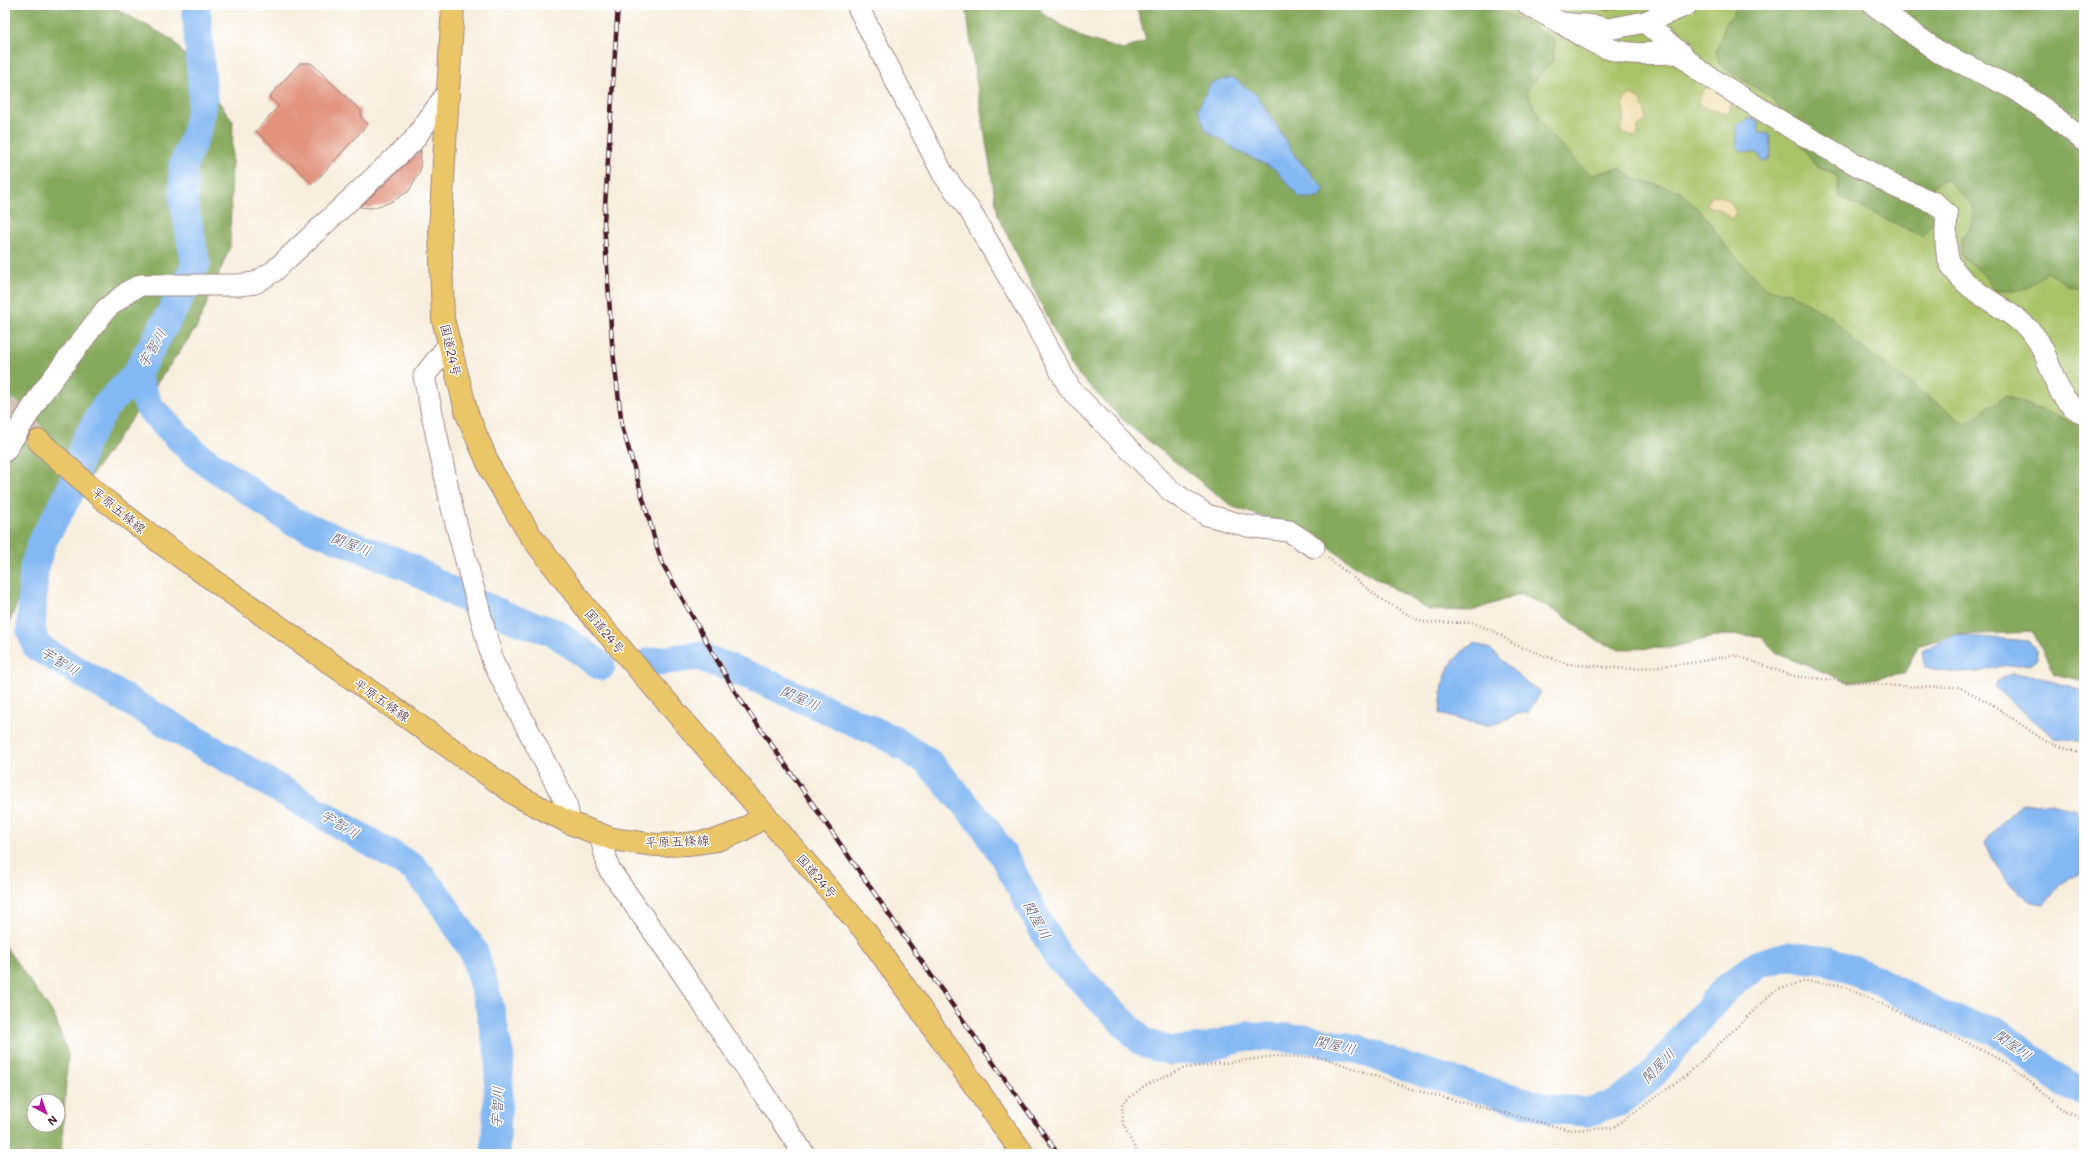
<svg xmlns="http://www.w3.org/2000/svg" width="2089" height="1159" font-family="Mali,'Klee One',sans-serif">
	<style>
		.green { fill: #a9c268; stroke: #7a704a }
		.forest { fill: #86a85c; stroke: #686444; fill-rule: evenodd }
		.sand { fill: #eeda9e; stroke: #9c7c64 }
		.water { fill: #84b8f2; stroke: #676c8e }
		.lines { fill: none; stroke-linecap: round; stroke-linejoin: round }
		.river { stroke: #84b8f2; stroke-width: 29 }
		.building { fill: #e1937b }
		.major-tunnel { stroke: #d4c5ba; stroke-width: 22; stroke-dasharray: 22 11; stroke-linecap: butt }
		.minor-casing { stroke: #a08684; stroke-width: 23 }
		.major-casing { stroke: #a08684; stroke-width: 24 }
		.highway-casing { stroke: #a08684; stroke-width: 24 }
		.path { stroke: #a08684; stroke-width: 2.5; stroke-dasharray: 1 3; stroke-linecap: butt }
		.minor { stroke: #fff; stroke-width: 21 }
		.major { stroke: #ebc669; stroke-width: 22 }
		.highway { stroke: #ebc669; stroke-width: 22 }
		.rail-casing { stroke: #4a1f2b; stroke-width: 4.5 }
		.rail { stroke: #fff; stroke-width: 3; stroke-dasharray: 9; stroke-linecap: butt }
		.labels { text-anchor: middle; stroke-width: 3; stroke-linejoin: round; paint-order: stroke }
		.street-label { font-size: 13px; fill: #4a1f2b; stroke: #fff }
		.water-label { font-size: 14px; font-style: italic; fill: #5e5571; stroke: #fff }
	</style>
	<rect width="100%" height="100%" fill="#fff"/>
	<filter id="ink" filterUnits="userSpaceOnUse"><feTurbulence type="fractalNoise" baseFrequency=".025" numOctaves="2"/><feDisplacementMap in="SourceGraphic" scale="8" xChannelSelector="R" yChannelSelector="G"/><feConvolveMatrix kernelMatrix="1 2 1 2 8 2 1 2 1" color-interpolation-filters="sRGB"/></filter>
	<filter id="wash" filterUnits="userSpaceOnUse"><feTurbulence type="fractalNoise" baseFrequency=".012" numOctaves="4" result="noise"/><feDisplacementMap in="SourceGraphic" scale="16" xChannelSelector="R" yChannelSelector="G"/><feGaussianBlur stdDeviation="0.9" result="paint"/><feColorMatrix in="noise" values="0 0 0 0 0 0 0 0 0 0 0 0 0 0 0 0 0 1.4 0 .05"/><feComposite in="paint" operator="in"/></filter>
	<g filter="url(#wash)">
		<rect width="100%" height="100%" fill="#f7eede"/>
		<path class="green" d="M1386,5H2084V490L1669,287Z"/>
		<path class="forest" d="M5,5H112L115,8L173,40L233,121L230,247L197,327L44,542L5,632Z
			M966,5H1037L1043,14L1084,38L1123,50L1146,41L1136,5H1485L1522,20L1555,41L1553,60L1526,91L1547,131L1591,175L1620,168L1635,179L1680,191L1708,219L1724,244L1766,289L1789,293L1830,316L1856,343L1965,424L2005,396L2060,417L2084,428V681L2054,674L2033,632L1955,635L1917,646L1904,674L1848,682L1778,654L1760,636L1722,635L1669,648L1618,649L1596,640L1561,614L1521,594L1472,611L1429,610L1357,567L1295,524L1275,521L1233,507L1127,424L1073,369L998,216L974,67Z
			M1596,5H1625L1606,10Z
			M1739,5H2084V289L2068,285L2046,271L2027,289L1996,291L1981,272L1961,255V238L1971,226L1973,207L1946,178L1929,190L1938,217L1922,236L1839,197L1837,176L1814,164L1772,98L1720,65L1716,51L1726,24Z
			M5,946L54,1015L68,1054L61,1154H5ZM34,1101H58V1125H34Z"/>
		<path class="sand" d="M1710,84L1731,103L1729,113C1708,110 1684,107 1710,84Z
			M1631,95L1642,101C1641,108 1647,113 1646,120L1638,126V134L1635,137L1620,131C1621,128 1623,124 1624,121C1626,111 1616,102 1631,95Z
			M1717,195C1728,198 1731,203 1736,213L1734,218H1731L1719,208L1710,207L1706,204L1712,196Z"/>
		<path class="water" d="M1232,77L1257,95L1296,157L1325,189L1319,198H1300L1275,169L1240,152L1206,130L1198,109L1210,84Z
			M1751,118L1758,122L1759,133L1769,134L1771,152L1769,159L1762,161L1758,153L1742,151L1737,146V126L1740,123Z
			M1955,635L2029,641L2036,650L2037,659L2031,664L2002,666L1978,672L1956,673L1925,667L1922,651Z
			M1474,643L1490,649L1524,681L1541,692L1528,713C1512,712 1506,723 1490,725C1480,726 1452,717 1440,714C1443,679 1442,665 1474,643Z
			M2012,674L2041,676L2057,683L2084,690V741L2055,738L1995,688L1997,681Z
			M2050,803L2075,810L2084,821V871C2079,878 2070,877 2064,882C2056,889 2053,898 2044,904C2040,903 2033,903 2029,900C2010,889 1992,861 1984,842L2003,821L2022,804Z"/>
		<g class="lines">
			<path class="river" d="M196,5L203,99L196,133L183,166L184,202L196,264L175,306L135,376L105,407L84,444L70,492L42,542L34,568L31,631L37,647L414,868L439,898L474,952L489,1004L500,1058L495,1154
				M135,376L150,408L194,453L292,521L407,566L460,596L516,620L556,633L601,666
				M651,662L699,656L763,681L892,739L928,762L985,827L1004,857L1057,956L1144,1043L1171,1051L1206,1048L1247,1036L1308,1039L1357,1049L1406,1067L1549,1109L1588,1112L1619,1102L1652,1075L1726,988L1759,964L1787,956L1829,961L1873,978L1948,1018L1995,1030L2065,1084L2084,1092"/>
		</g>
		<g id="blocks">
			<path class="building" d="M300,63H311L361,111V118L368,124L313,184L256,131L279,106L269,97Z
				M421,150L420,171L409,191L389,203L371,208L360,207Z"/>
		</g>
	</g>
	<g filter="url(#ink)">
		<use href="#blocks" fill-opacity="0" stroke="#a08684" stroke-width="1"/>
		<g class="lines">
			<path class="major-tunnel" d="M5,404L39,441"/>
			<g class="minor-casing">
				<path id="minor" d="M857,5L943,174L970,211L1033,319L1070,389L1171,491L1207,515L1247,526L1289,531L1314,547
					M1528,5L1561,23L1595,26L1609,29L1645,22L1687,5
					M1874,5L1940,53L2015,89L2050,113L2084,141
					M1645,22L1701,72L1788,126L1896,187L1935,203L1947,214C1946,227 1944,254 1951,265C1971,299 2017,308 2038,341C2053,364 2055,403 2084,413
					M1566,26C1580,35 1594,44 1610,49C1632,56 1658,53 1681,53
					M448,346L424,376L452,508L493,662L566,803L570,823
					M5,451L41,394L106,309L129,291L141,285H239L255,283L274,271L413,141L448,92
					M600,835L609,869L673,959L804,1154"/>
			</g>
			<g class="major-casing">
				<path id="major" d="M39,441L102,498L161,543L518,796L570,823L612,839L656,845L688,844L717,840L741,831L765,816"/>
			</g>
			<g class="highway-casing">
				<path id="highway" d="M453,5L440,231L443,319L467,414L491,470L530,535L590,613L865,931L1023,1154"/>
			</g>
			<path class="path" d="M1328,558L1382,600L1422,622L1473,623L1496,632L1513,644L1568,664L1629,669L1691,663L1735,655L1793,676L1896,686L1959,687L1990,703L2045,741L2084,755
				M1138,1154L1123,1124L1122,1104L1144,1086L1185,1068L1277,1056L1325,1058L1411,1089L1570,1130L1612,1128L1687,1075L1774,991L1806,981L1840,985L1966,1042L2006,1063L2068,1112L2084,1119"/>
			<use href="#minor" class="minor"/>
			<use href="#major" class="major"/>
			<use href="#highway" class="highway"/>
			<g class="rail-casing">
				<path id="rail" d="M618,5L604,222L612,343L622,426L661,561L735,692L931,975L1058,1154"/>
			</g>
			<use href="#rail" class="rail"/>
		</g>
	</g>
	<g class="labels">
		<g class="street-label">
			<text transform="translate(451 350) rotate(77)" y="5">国道24号</text>
			<text transform="translate(119 510) rotate(39)" y="5">平原五條線</text>
			<text transform="translate(605 631) rotate(50)" y="5">国道24号</text>
			<text transform="translate(382 700) rotate(35)" y="5">平原五條線</text>
			<text transform="translate(677 841) rotate(-2)" y="5">平原五條線</text>
			<text transform="translate(817 876) rotate(49)" y="5">国道24号</text>
		</g>
		<g class="water-label">
			<text transform="translate(152 348) rotate(-60)" y="5">宇智川</text>
			<text transform="translate(351 544) rotate(21)" y="5">関屋川</text>
			<text transform="translate(60 661) rotate(31)" y="5">宇智川</text>
			<text transform="translate(800 698) rotate(24)" y="5">関屋川</text>
			<text transform="translate(340 824) rotate(30)" y="5">宇智川</text>
			<text transform="translate(1037 920) rotate(61)" y="5">関屋川</text>
			<text transform="translate(1335 1045) rotate(13)" y="5">関屋川</text>
			<text transform="translate(2013 1045) rotate(36)" y="5">関屋川</text>
			<text transform="translate(1658 1066) rotate(-46)" y="5">関屋川</text>
			<text transform="translate(497 1107) rotate(-87)" y="5">宇智川</text>
		</g>
	</g>
	<rect width="2089" height="1159" fill="none" stroke="#fff" stroke-width="20"/>
	<g transform="translate(46 1113) rotate(139)"><circle r="19" fill="#ffffff" stroke="#b7a5aa"/>
	<path d="M0-3L7 15L0 10L-7 15Z" fill="#b5179e"/>
	<text y="-6" font-size="11" font-weight="bold" text-anchor="middle" fill="#4a1f2b">N</text>
	</g>
</svg>
